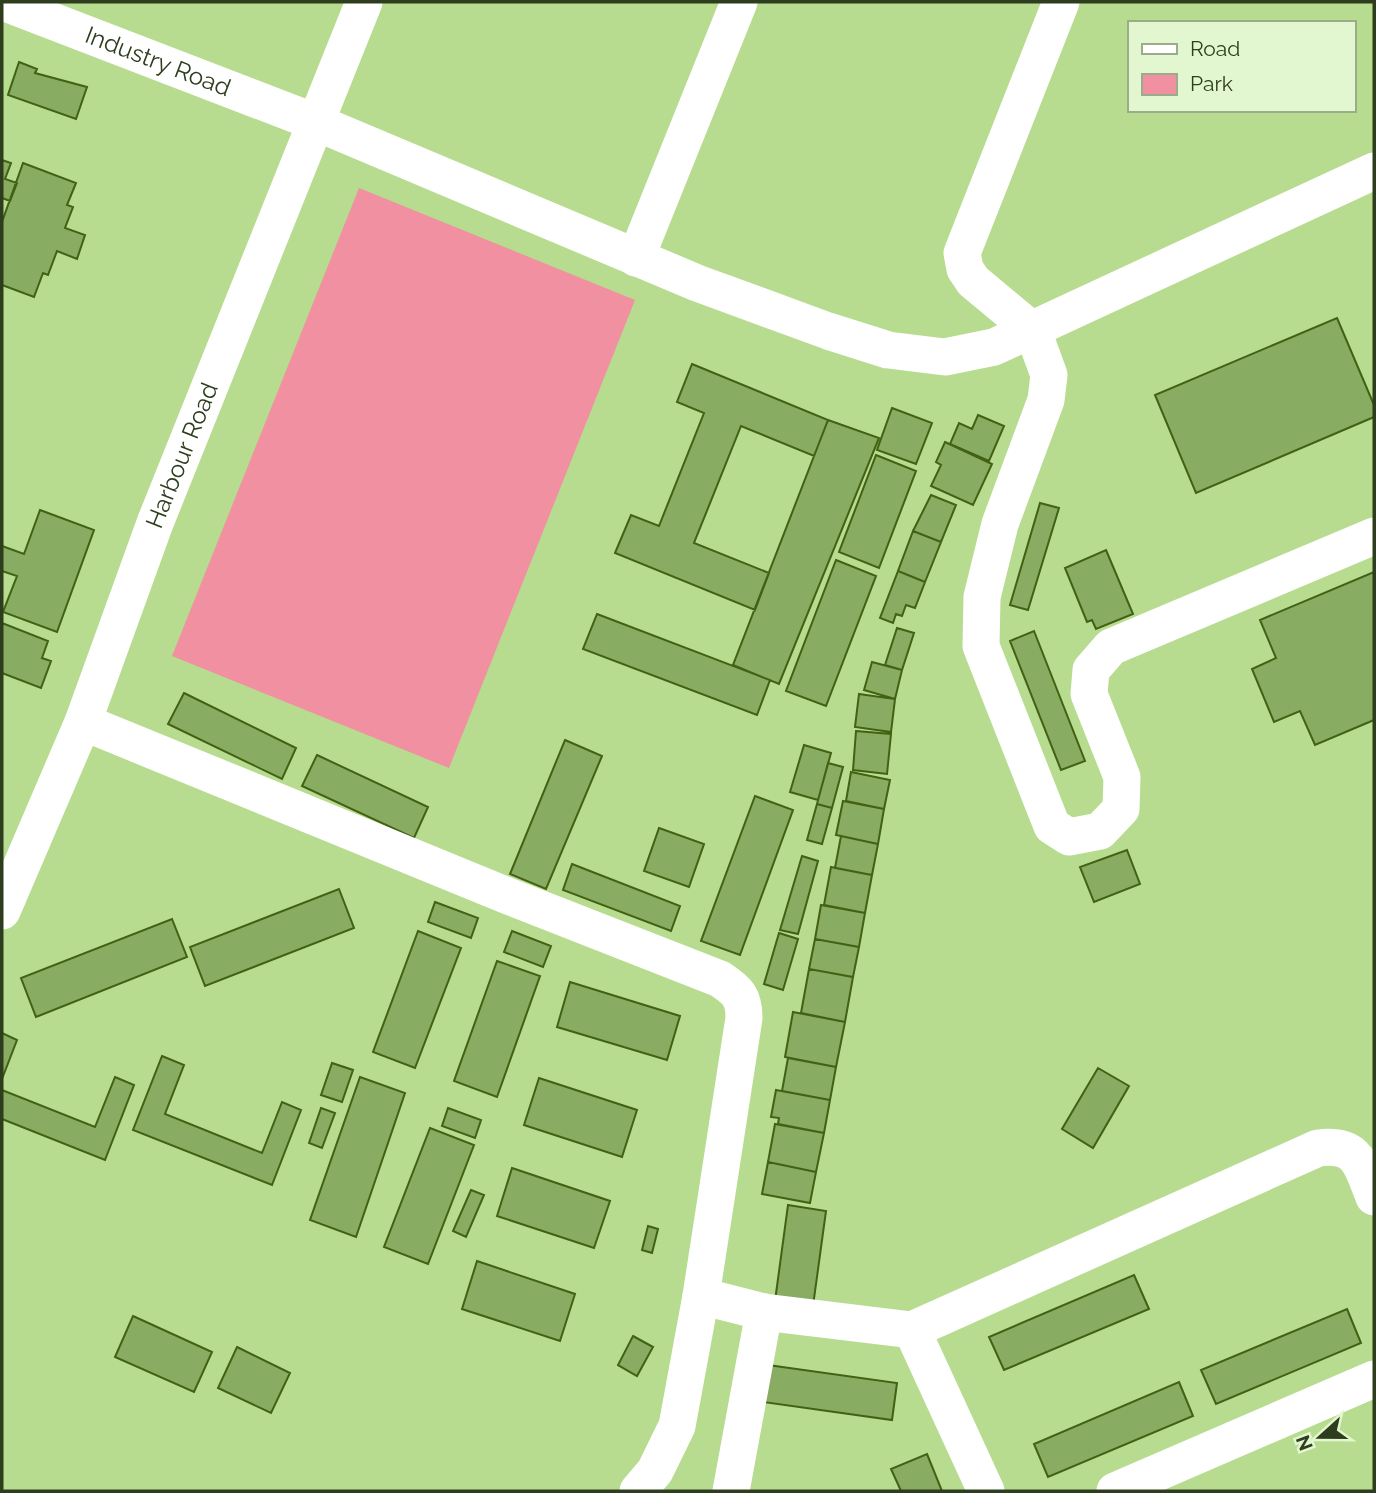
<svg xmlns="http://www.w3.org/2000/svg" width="1376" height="1493" font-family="Raleway,sans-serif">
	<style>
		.green { fill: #f090a0 }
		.building { fill: #88ac61; stroke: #426113; stroke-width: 2 }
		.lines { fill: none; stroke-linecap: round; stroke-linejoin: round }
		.minor { stroke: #fff; stroke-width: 37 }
		.labels { text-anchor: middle; stroke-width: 6; stroke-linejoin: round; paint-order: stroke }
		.street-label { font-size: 24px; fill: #2e3d1e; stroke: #e2f6d0 }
	</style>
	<rect width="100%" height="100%" fill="#b7dc8f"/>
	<path class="green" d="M359,188L635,300L449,768L172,656Z"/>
	<path class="building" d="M19,62L37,69L35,73L87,87L76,119L8,95Z
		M2,160L11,163L5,179L17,183L10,201L2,198Z
		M23,163L76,183L67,205L73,207L65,228L85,235L77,259L57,251L48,275L43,273L34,297L2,285V222Z
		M1337,318L1374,405V417L1196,493L1155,395Z
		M692,364L828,420L814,456L741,426L694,543L769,573L755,610L615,553L631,515L659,526L704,413L677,402Z
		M892,408L932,423L916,464L877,450Z
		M978,415L1004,426L989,461L950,444L959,423L972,429Z
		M828,420L879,438L779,684L733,665Z
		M945,442L992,464L973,505L931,486L941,465L936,462Z
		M876,455L916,471L879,568L839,552Z
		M931,495L956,505L941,542L913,531Z
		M1040,503L1059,508L1028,610L1010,605Z
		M40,510L94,530L57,632L3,612L17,576L2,571V546L24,554Z
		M913,531L941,542L925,582L898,571Z
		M1106,550L1133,614L1096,629L1092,620L1087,622L1065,568Z
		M836,560L876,576L826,706L786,691Z
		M898,571L925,582L915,608L906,605L902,616L896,614L893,623L880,618Z
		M1374,572V720L1315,745L1300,711L1274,722L1252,669L1276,658L1260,620Z
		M597,614L770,680L757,715L583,649Z
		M2,623L48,641L42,658L51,661L41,688L2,673Z
		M897,628L914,633L902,670L885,665Z
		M1034,631L1085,761L1061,770L1010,641Z
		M872,662L902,670L895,699L864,690Z
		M184,693L296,748L282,779L168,724Z
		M859,694L895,699L891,732L855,727Z
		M856,731L891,734L887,774L853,770Z
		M565,740L602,756L546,889L510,874Z
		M804,745L831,753L818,800L790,792Z
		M317,755L428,807L414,838L302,786Z
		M828,763L843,767L832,808L817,804Z
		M851,772L890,780L884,809L846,801Z
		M755,796L793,810L740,955L701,941Z
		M843,801L884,809L878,844L836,835Z
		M817,804L832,808L822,844L807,840Z
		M659,828L704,844L689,887L644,871Z
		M841,836L878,844L872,875L835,868Z
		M1127,850L1140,884L1094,902L1080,867Z
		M802,856L818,861L798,934L780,930Z
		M572,864L680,906L671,931L563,890Z
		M831,867L872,875L865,913L824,905Z
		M339,889L354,928L205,986L190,947Z
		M435,902L478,918L471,938L428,922Z
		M821,905L865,913L859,947L815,939Z
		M172,919L187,957L36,1017L21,978Z
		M418,931L461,948L415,1068L373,1052Z
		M512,931L551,946L543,967L504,952Z
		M779,933L798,939L783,990L764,984Z
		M815,939L859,947L853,977L809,969Z
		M497,961L540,976L497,1097L454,1081Z
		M809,969L853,977L845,1022L801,1013Z
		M570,982L680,1016L667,1060L557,1027Z
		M793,1012L845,1022L836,1067L785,1057Z
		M2,1033L17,1040L2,1079Z
		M162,1056L184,1065L165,1114L262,1153L282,1102L301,1110L272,1185L133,1130Z
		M788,1058L836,1067L830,1100L782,1091Z
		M332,1063L353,1070L342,1102L321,1095Z
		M1098,1068L1129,1086L1093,1148L1062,1129Z
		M115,1077L134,1085L105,1160L2,1119V1090L95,1127Z
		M360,1077L405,1093L356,1237L310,1220Z
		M539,1078L637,1110L622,1157L524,1125Z
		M776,1090L830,1100L824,1133L778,1124L779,1118L771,1117Z
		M321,1108L335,1113L322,1148L309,1143Z
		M448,1108L481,1120L475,1138L442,1126Z
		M775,1124L824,1133L816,1172L768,1162Z
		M430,1128L474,1145L428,1264L384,1247Z
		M768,1162L816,1172L810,1203L762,1194Z
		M512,1168L610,1201L594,1248L497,1216Z
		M471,1190L484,1195L466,1237L453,1231Z
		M788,1205L826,1211L813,1306L775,1301Z
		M648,1226L658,1229L652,1253L642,1250Z
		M477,1261L575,1294L560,1341L462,1309Z
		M1134,1275L1149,1309L1004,1370L989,1337Z
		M1347,1309L1361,1343L1216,1404L1201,1370Z
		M133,1316L212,1352L194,1392L115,1357Z
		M633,1336L653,1347L637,1376L618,1365Z
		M237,1347L290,1373L271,1413L218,1388Z
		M768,1365L897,1383L892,1420L763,1402Z
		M1179,1382L1193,1416L1048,1477L1034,1444Z
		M927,1454L942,1491H901L891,1469Z"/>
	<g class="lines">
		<g class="minor">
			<path id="s1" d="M3,2L315,122L697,283L828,331L888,350L945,357L994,347L1374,171"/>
			<path d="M1061,2L962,253L965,269L973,281L1033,331L1049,375L1046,400L1000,524L982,597L981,646L1052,826L1069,837L1100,831L1121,809L1122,777L1089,694L1091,670L1111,647L1374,536"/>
			<path d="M636,258L739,2"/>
			<path d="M83,722L503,894L720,979C738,991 744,997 744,1018L701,1296L677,1426L655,1471L638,1491"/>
			<path id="s2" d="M2,911L83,722L155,523L364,2"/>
			<path d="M701,1296L764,1312L912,1330L1318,1148C1359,1143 1361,1165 1374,1197"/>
			<path d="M912,1330L986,1491"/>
			<path d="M731,1491L764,1312"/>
			<path d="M1115,1491L1374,1379"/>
		</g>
	</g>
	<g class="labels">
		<g class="street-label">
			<text dy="8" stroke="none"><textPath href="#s1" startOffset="166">Industry Road</textPath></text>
			<text dy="8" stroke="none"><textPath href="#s2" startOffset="490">Harbour Road</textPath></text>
		</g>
	</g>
	<rect width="1376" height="1493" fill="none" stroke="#2e3d1e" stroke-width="7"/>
	<rect x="1128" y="21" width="228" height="91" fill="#e2f6d0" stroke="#9aac89" stroke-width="2"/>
	<rect x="1142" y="44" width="35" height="10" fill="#ffffff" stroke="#9aac89" stroke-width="2"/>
	<text x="1190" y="56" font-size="21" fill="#2e3d1e">Road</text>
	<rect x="1142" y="74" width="35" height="21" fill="#f090a0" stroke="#9aac89" stroke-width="2"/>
	<text x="1190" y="91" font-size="21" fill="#2e3d1e">Park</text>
	<g transform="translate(1320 1437) rotate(249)" stroke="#e2f6d0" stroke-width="5" paint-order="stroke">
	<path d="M0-5L12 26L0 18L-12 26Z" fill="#2e3d1e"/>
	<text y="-10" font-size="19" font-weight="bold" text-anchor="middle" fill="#2e3d1e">N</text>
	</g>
</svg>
